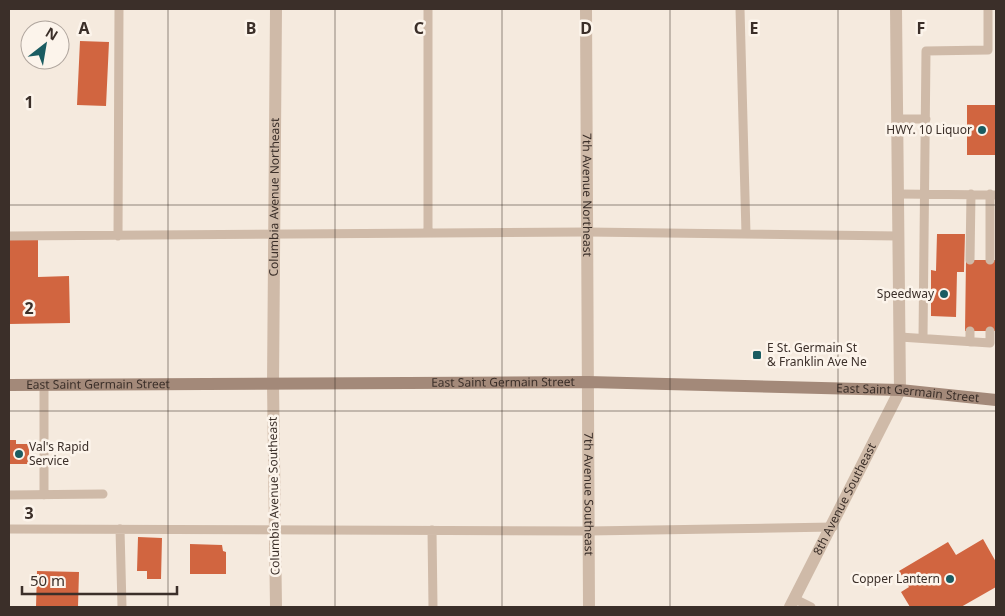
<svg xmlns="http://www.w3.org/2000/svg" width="1005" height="616" font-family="'Noto Sans',sans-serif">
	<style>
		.building { fill: #d16540 }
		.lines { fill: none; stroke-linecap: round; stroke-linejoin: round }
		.service { stroke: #cfbaa8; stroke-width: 9 }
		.minor { stroke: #cfbaa8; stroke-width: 12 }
		.tertiary { stroke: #cfbaa8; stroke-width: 12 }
		.secondary { stroke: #a38979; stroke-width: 12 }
		.grid { fill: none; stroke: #3b2f29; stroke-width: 1; stroke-opacity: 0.55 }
		.poi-dot { fill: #1a5c61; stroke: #fcf4eb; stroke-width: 2 }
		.labels { text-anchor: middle; stroke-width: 5; stroke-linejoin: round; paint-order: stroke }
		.poi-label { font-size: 12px; fill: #3b2f29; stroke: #fcf4eb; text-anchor: end }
		.street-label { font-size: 12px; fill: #3b2f29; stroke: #fcf4eb }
		.grid-label { font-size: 16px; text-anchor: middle; font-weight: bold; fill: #3b2f29; stroke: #fcf4eb; stroke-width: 5; stroke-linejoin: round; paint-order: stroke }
	</style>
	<rect width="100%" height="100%" fill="#f5eade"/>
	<path class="building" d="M80,41L109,42L106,106L77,105Z
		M967,105H996V155H967Z
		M937,234H965L964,272H957L956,317L931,316V270L936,271Z
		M9,239H38V277L69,276L70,323L9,324Z
		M966,260H996V331H965Z
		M9,440H16V444H29V464H9Z
		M138,537L162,538L161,579H147V571H137Z
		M983,539L996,562V587L961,607H910L901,592L909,587L899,571L948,542L956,555Z
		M190,544L222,545L223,551L226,552V574H190Z
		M37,571L79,572L78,607H36Z"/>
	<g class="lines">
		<path class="service" d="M428,9V233
			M740,9L746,234
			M897,119H926
			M898,194L996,195
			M990,194V260
			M9,236L587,232L899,236
			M118,236L119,9
			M970,260L971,194
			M970,331V342
			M900,337L990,343V331
			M923,338L926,51L988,50V9
			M9,495L103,494
			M44,495V385
			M9,529L589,531L833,527
			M120,529L122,607
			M432,530L433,607
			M795,599L811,607"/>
		<g class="minor">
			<path id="s1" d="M586,9L589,607"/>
			<path id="s2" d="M276,607L273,384L276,9"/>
		</g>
		<path class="tertiary" id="s3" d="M790,607L900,390L896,9"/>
		<path class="secondary" id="s4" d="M9,385L588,382L900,390L996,400"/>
	</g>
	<path class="grid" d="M168,9V607M335,9V607M502,9V607M670,9V607M838,9V607M9,205H996M9,411H996"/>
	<g class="poi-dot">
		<circle cx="982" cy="130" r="5"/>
		<circle cx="944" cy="294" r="5"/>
		<rect x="752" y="350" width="10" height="10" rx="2.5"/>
		<circle cx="19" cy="454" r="5"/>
		<circle cx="950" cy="579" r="5"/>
	</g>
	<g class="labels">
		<g class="poi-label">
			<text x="972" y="134">HWY. 10 Liquor</text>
			<text x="934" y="298">Speedway</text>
			<text x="767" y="352" text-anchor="start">E St. Germain St<tspan x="767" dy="14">&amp; Franklin Ave Ne</tspan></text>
			<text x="29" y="451" text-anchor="start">Val's Rapid<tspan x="29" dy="14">Service</tspan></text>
			<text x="940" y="583">Copper Lantern</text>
		</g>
		<g class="street-label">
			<text dy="4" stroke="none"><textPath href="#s1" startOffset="186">7th Avenue Northeast</textPath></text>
			<text dy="4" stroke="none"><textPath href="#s2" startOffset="410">Columbia Avenue Northeast</textPath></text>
			<text dy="4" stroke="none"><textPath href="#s4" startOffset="494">East Saint Germain Street</textPath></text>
			<text dy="4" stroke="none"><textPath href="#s4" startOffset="89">East Saint Germain Street</textPath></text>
			<text dy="4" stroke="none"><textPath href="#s4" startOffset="899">East Saint Germain Street</textPath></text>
			<text dy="4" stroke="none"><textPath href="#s1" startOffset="485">7th Avenue Southeast</textPath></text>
			<text transform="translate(274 496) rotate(-91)" y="4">Columbia Avenue Southeast</text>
			<text dy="4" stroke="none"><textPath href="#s3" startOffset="121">8th Avenue Southeast</textPath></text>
		</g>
	</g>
	<g class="grid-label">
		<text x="84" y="34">A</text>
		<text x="251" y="34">B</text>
		<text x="419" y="34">C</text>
		<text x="586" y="34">D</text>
		<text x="754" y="34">E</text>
		<text x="921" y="34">F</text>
		<text x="29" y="108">1</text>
		<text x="29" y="314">2</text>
		<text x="29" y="519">3</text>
	</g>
	<rect width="1005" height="616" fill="none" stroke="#3b2f29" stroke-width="20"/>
	<g transform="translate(45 45) rotate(31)"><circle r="24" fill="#fcf4eb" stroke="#afa59d"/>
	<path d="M0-4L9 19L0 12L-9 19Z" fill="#1a5c61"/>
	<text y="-8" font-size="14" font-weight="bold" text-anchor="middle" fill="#3b2f29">N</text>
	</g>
	<path d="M22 586v8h155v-8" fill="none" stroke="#3b2f29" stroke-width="2.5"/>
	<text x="30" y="586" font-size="15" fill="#3b2f29" stroke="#fcf4eb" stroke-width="4" paint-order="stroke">50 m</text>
</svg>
